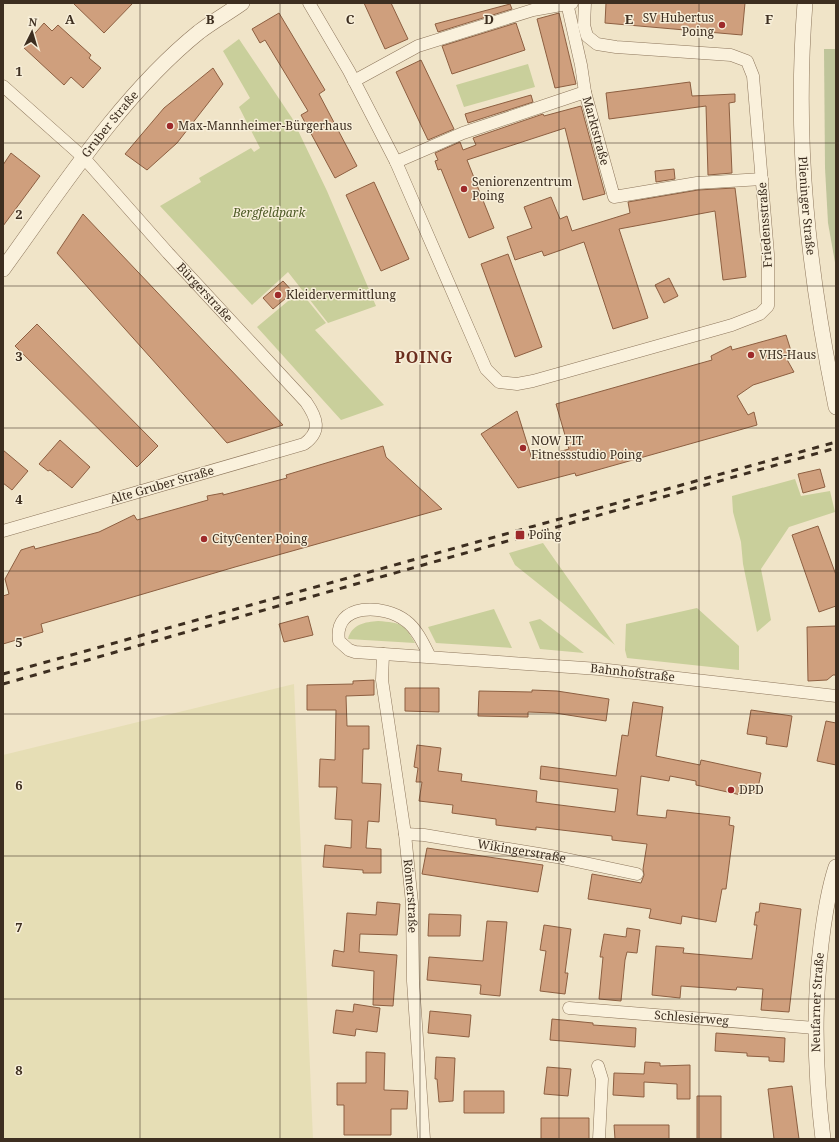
<svg xmlns="http://www.w3.org/2000/svg" width="839" height="1142" font-family="'Noto Serif',serif">
	<style>
		.farmland { fill: #e6deb5 }
		.green { fill: #c9cf9b }
		.cemetery { fill: #bfc49a }
		.building { fill: #cf9f7d; stroke: #8d5f41 }
		.lines { fill: none; stroke-linecap: round; stroke-linejoin: round }
		.minor-casing { stroke: #8d765c; stroke-width: 13 }
		.tertiary-casing { stroke: #8d765c; stroke-width: 16 }
		.minor { stroke: #faf1dc; stroke-width: 12 }
		.tertiary { stroke: #faf1dc; stroke-width: 15 }
		.rail { stroke: #3d2e20; stroke-width: 3; stroke-dasharray: 7 7; stroke-linecap: butt }
		.grid { fill: none; stroke: #3d2e20; stroke-width: 1; stroke-opacity: 0.55 }
		.poi-dot { fill: #9e2a2b; stroke: #f7eed8; stroke-width: 1.5 }
		.labels { text-anchor: middle; stroke-width: 3; stroke-linejoin: round; paint-order: stroke }
		.poi-label { font-size: 12px; fill: #3d2e20; stroke: #f7eed8; text-anchor: start }
		.street-label { font-size: 12px; fill: #3d2e20; stroke: #f7eed8 }
		.park-label { font-size: 12px; font-style: italic; fill: #4d5a26; stroke: #f7eed8 }
		.district-label { font-size: 16px; font-weight: bold; letter-spacing: 1px; fill: #6b2e1e; stroke: #f7eed8 }
		.grid-label { font-size: 13px; text-anchor: middle; font-weight: bold; fill: #3d2e20; stroke: #f7eed8; stroke-width: 3; stroke-linejoin: round; paint-order: stroke }
	</style>
	<rect width="100%" height="100%" fill="#f0e4c8"/>
	<path class="farmland" d="M294,684L313,1139H3V755Z"/>
	<path class="green" d="M239,39L292,118L327,191L376,306L328,323L288,272L252,305L160,206L201,182L199,178L251,148L254,152L260,148L239,107L250,98L223,51Z
		M528,64L535,87L464,107L456,85Z
		M300,291L326,323L315,330L384,405L341,420L257,327Z
		M795,479L801,496L830,491L835,512L789,527L761,569L771,620L757,632L743,564L741,542L733,512L732,496Z
		M543,543L615,645L515,565L509,553Z
		M697,608L739,646V670L627,658L625,650L626,624Z
		M494,609L512,648L436,643L428,627Z
		M540,619L584,653L540,649L529,622Z
		M378,621C401,623 404,623 415,643L348,639C352,624 365,622 378,621Z"/>
	<path class="cemetery" d="M824,49H836V268L828,223L825,168Z"/>
	<path class="building" d="M73,3H133L104,33Z
		M364,3H391L408,39L385,49Z
		M606,3H745L742,35L605,23Z
		M510,4L512,9L438,32L435,24Z
		M279,13L325,90L319,94L357,166L335,178L301,115L308,111L265,40L260,43L252,29Z
		M559,13L576,84L555,88L537,19Z
		M44,23L52,31L58,25L91,55L89,58L101,68L83,88L71,77L64,85L23,47Z
		M516,23L525,50L452,74L442,46Z
		M421,60L454,129L428,140L396,72Z
		M213,68L223,84L177,143L147,170L125,154L164,108Z
		M690,82L692,96L735,94V102L729,103L732,173L708,175L706,106L609,119L606,93Z
		M531,95L533,102L468,123L465,114Z
		M581,106L605,194L583,200L565,128L467,160L494,228L469,238L441,169L438,170L435,161L438,160L435,153L460,142L463,150L476,145L473,138L543,114L544,116Z
		M11,153L40,176L3,226V165Z
		M674,169L675,179L656,182L655,171Z
		M374,182L409,259L381,271L346,195Z
		M735,188L746,277L723,280L715,211L619,229L648,318L613,329L584,242L544,256L542,251L515,260L507,237L532,228L524,207L551,197L560,219L567,216L572,231L630,213L628,202L698,190Z
		M83,214L283,425L227,443L57,253Z
		M508,254L542,347L515,357L481,264Z
		M669,278L678,296L664,303L655,285Z
		M283,281L293,292L273,309L263,298Z
		M37,324L158,446L137,467L15,346Z
		M786,335L792,354L785,356L794,372L753,385L737,396L748,415L754,412L757,425L576,476L575,473L518,488L481,434L517,411L532,459L569,449L556,404L712,360L711,356L731,346L732,350Z
		M60,440L90,467L72,488L50,470L48,471L39,464Z
		M383,446L386,457L442,509L235,567L41,624L43,632L3,644V596L9,594L5,579L21,550L34,546L35,549L99,532L134,515L137,520L208,500L207,496L223,493V495L287,478L286,475Z
		M3,450L28,471L12,490L3,483Z
		M820,469L825,487L803,493L798,474Z
		M818,526L836,575V606L819,612L792,535Z
		M308,616L313,635L284,642L279,624Z
		M836,626V675H833L827,680L808,681L807,627Z
		M374,680V695L346,696L347,726H369V749H363L362,783L381,784L379,822L368,821L366,848L381,849V873H363V870L323,867L325,845L351,848L352,820L335,819L337,787H319L320,759L335,760L336,710H307V685L353,684V681Z
		M405,688H439V712L405,711Z
		M532,690L557,691L609,699L606,721L555,713L528,712V717L478,716L479,691L532,692Z
		M633,702L663,707L656,756L700,765L701,760L761,773L757,793L742,789L741,795L696,785V781L670,776L669,781L641,776L637,815L666,818L667,810L730,817L729,825L734,826L726,889H722L716,922L682,916L681,924L649,918L651,909L588,899L592,874L641,883L644,875L643,869L647,844L612,840V836L536,827V830L496,825V819L452,813L453,805L419,801L422,782H416L418,768L414,767L417,745L441,748L438,771L462,774L461,781L537,791L536,802L615,812L618,789L540,779L541,766L616,776L622,735L628,736Z
		M751,710L792,716L787,747L766,744L767,737L747,734Z
		M826,721L836,723V765L817,761Z
		M427,848L543,865L538,892L422,874Z
		M377,902L400,904L397,935L360,934L359,952L397,955L393,1006L373,1005L374,971L332,966L334,950L344,952L347,913L376,915Z
		M760,903L801,909L789,1012L761,1010L763,989L737,987L736,990L681,986L680,998L652,995L656,946L684,948L683,953L752,959L757,925H754L756,912H759Z
		M429,914L461,915L460,936H428Z
		M487,921L507,922L500,996L480,994L481,985L427,980L429,957L483,961Z
		M544,925L571,929L565,973H568L565,994L540,991L546,951L540,950Z
		M627,928L640,930L637,953L627,952L625,960L621,1001L599,999L603,957H600L604,934L626,937Z
		M354,1004L380,1008L377,1032L356,1029L355,1036L333,1033L336,1010L353,1012Z
		M430,1011L471,1015L469,1037L428,1033Z
		M552,1019L593,1023V1025L636,1028L635,1047L550,1040Z
		M716,1033L785,1038L784,1062L769,1061V1057L747,1056V1053L715,1051Z
		M366,1052L385,1053L384,1090L408,1091L407,1109H391V1135H344V1105H337V1083H366Z
		M436,1057L455,1058L453,1101L439,1102L437,1079H435Z
		M645,1062L660,1063V1066L690,1065V1099H677V1084L644,1082V1097L613,1095L614,1073L644,1074Z
		M547,1067L571,1069L568,1096L544,1094Z
		M792,1086L799,1139H774L768,1089Z
		M464,1091H504V1113H464Z
		M697,1096H721V1139H697Z
		M541,1118H589V1139H541Z
		M614,1125H669V1139H615Z"/>
	<g class="lines">
		<g class="minor-casing">
			<g id="minor">
				<path d="M309,3L349,71L396,162L486,369L499,382L517,384L533,381L732,325L760,314L768,306V254L753,76L747,61L731,55L616,47L597,44L587,36L584,25L585,3"/>
				<path d="M567,3L581,65L585,92"/>
				<path d="M354,81L418,46L533,10L572,3"/>
				<path id="s1" d="M3,86L84,158L168,253L306,402C317,418 322,431 304,444L3,531"/>
				<path id="s2" d="M396,162L463,133L585,92L614,197L697,183L762,179"/>
				<path id="s3" d="M383,654L382,680L405,834L412,903L413,981L424,1139"/>
				<path id="s4" d="M430,657C424,645 417,629 406,621C385,604 333,602 339,641L349,650L355,652L599,669L836,696"/>
				<path id="s5" d="M405,834L424,835L557,857L637,874"/>
				<path id="s6" d="M569,1008L815,1028"/>
				<path d="M598,1066L602,1079L599,1139"/>
			</g>
		</g>
		<g class="tertiary-casing">
			<g id="tertiary">
				<path id="s7" d="M805,3C794,143 808,270 836,407"/>
				<path id="s8" d="M3,269C61,189 122,94 199,32C212,22 228,13 242,3"/>
				<path id="s9" d="M823,1139C815,1073 813,1011 821,944C824,919 828,891 836,867"/>
			</g>
		</g>
		<use href="#minor" class="minor"/>
		<use href="#tertiary" class="tertiary"/>
		<path class="rail" d="M3,674L836,442
			M3,684L836,448"/>
	</g>
	<path class="grid" d="M140,3V1139M280,3V1139M420,3V1139M559,3V1139M699,3V1139M3,143H836M3,286H836M3,428H836M3,571H836M3,714H836M3,856H836M3,999H836"/>
	<g class="poi-dot">
		<circle cx="722" cy="25" r="4"/>
		<circle cx="170" cy="126" r="4"/>
		<circle cx="464" cy="189" r="4"/>
		<circle cx="278" cy="295" r="4"/>
		<circle cx="751" cy="355" r="4"/>
		<circle cx="523" cy="448" r="4"/>
		<rect x="515" y="530" width="10" height="10" rx="2"/>
		<circle cx="204" cy="539" r="4"/>
		<circle cx="731" cy="790" r="4"/>
	</g>
	<g class="labels">
		<g class="poi-label">
			<text x="714" y="22" text-anchor="end">SV Hubertus<tspan x="714" dy="14">Poing</tspan></text>
			<text x="178" y="130">Max-Mannheimer-Bürgerhaus</text>
			<text x="472" y="186">Seniorenzentrum<tspan x="472" dy="14">Poing</tspan></text>
			<text x="286" y="299">Kleidervermittlung</text>
			<text x="759" y="359">VHS-Haus</text>
			<text x="531" y="445">NOW FIT<tspan x="531" dy="14">Fitnessstudio Poing</tspan></text>
			<text x="529" y="539">Poing</text>
			<text x="212" y="543">CityCenter Poing</text>
			<text x="739" y="794">DPD</text>
		</g>
		<g class="street-label">
			<text dy="4" stroke="none"><textPath href="#s8" startOffset="180">Gruber Straße</textPath></text>
			<text dy="4" stroke="none"><textPath href="#s2" startOffset="242">Marktstraße</textPath></text>
			<text dy="4" stroke="none"><textPath href="#s7" startOffset="203">Plieninger Straße</textPath></text>
			<text transform="translate(765 225) rotate(-94)" y="4">Friedensstraße</text>
			<text dy="4" stroke="none"><textPath href="#s1" startOffset="289">Bürgerstraße</textPath></text>
			<text transform="translate(162 485) rotate(-16)" y="4">Alte Gruber Straße</text>
			<text dy="4" stroke="none"><textPath href="#s4" startOffset="432">Bahnhofstraße</textPath></text>
			<text dy="4" stroke="none"><textPath href="#s5" startOffset="118">Wikingerstraße</textPath></text>
			<text dy="4" stroke="none"><textPath href="#s3" startOffset="244">Römerstraße</textPath></text>
			<text dy="4" stroke="none"><textPath href="#s9" startOffset="137">Neufarner Straße</textPath></text>
			<text dy="4" stroke="none"><textPath href="#s6" startOffset="123">Schlesierweg</textPath></text>
		</g>
		<g class="park-label">
			<text x="269" y="217">Bergfeldpark</text>
		</g>
		<g class="district-label">
			<text x="424" y="363">POING</text>
		</g>
	</g>
	<g class="grid-label">
		<text x="70" y="24">A</text>
		<text x="210" y="24">B</text>
		<text x="350" y="24">C</text>
		<text x="489" y="24">D</text>
		<text x="629" y="24">E</text>
		<text x="769" y="24">F</text>
		<text x="19" y="76">1</text>
		<text x="19" y="219">2</text>
		<text x="19" y="361">3</text>
		<text x="19" y="504">4</text>
		<text x="19" y="647">5</text>
		<text x="19" y="790">6</text>
		<text x="19" y="932">7</text>
		<text x="19" y="1075">8</text>
	</g>
	<rect width="839" height="1142" fill="none" stroke="#3d2e20" stroke-width="8"/>
	<g transform="translate(32 32) rotate(5)" stroke="#f7eed8" stroke-width="3" paint-order="stroke">
	<path d="M0-3L7 15L0 10L-7 15Z" fill="#3d2e20"/>
	<text y="-6" font-size="11" font-weight="bold" text-anchor="middle" fill="#3d2e20">N</text>
	</g>
</svg>
